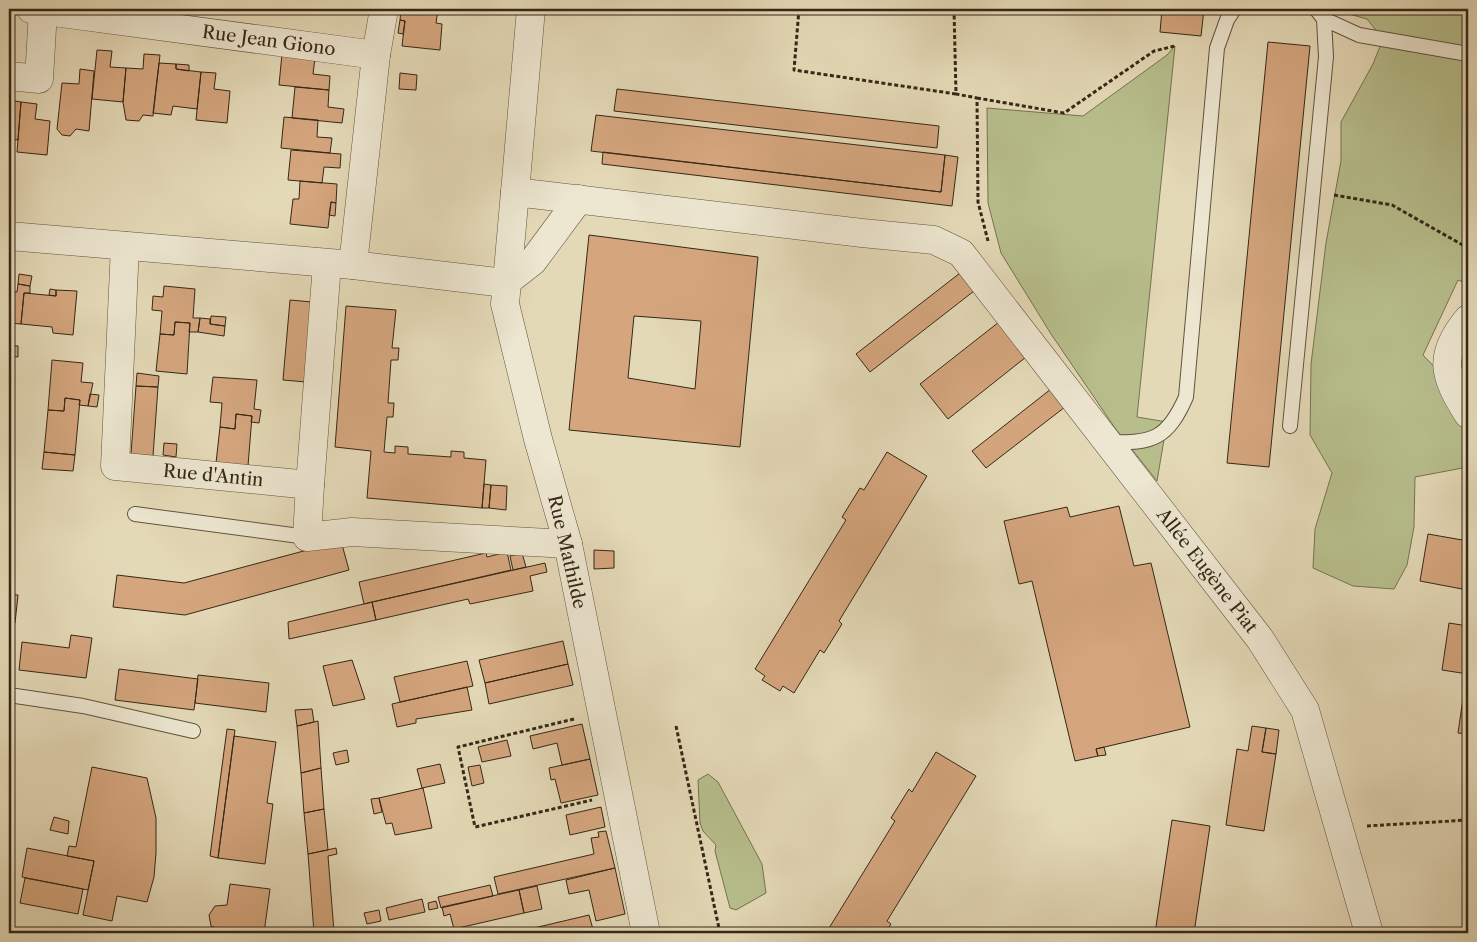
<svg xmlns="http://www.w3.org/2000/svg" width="1477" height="942" font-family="'Libre Caslon Text',serif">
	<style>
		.green { fill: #b7be8c; stroke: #767251 }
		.building { fill: #d5a67e; stroke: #352716; fill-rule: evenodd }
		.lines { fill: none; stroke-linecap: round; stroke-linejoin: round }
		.lane-casing { stroke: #61543e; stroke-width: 16 }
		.street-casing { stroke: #61543e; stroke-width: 29 }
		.path { stroke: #352716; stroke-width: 3; stroke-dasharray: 4 2.5; stroke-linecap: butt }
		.lane { stroke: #ede6d0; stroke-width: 14 }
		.street { stroke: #ede6d0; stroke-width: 28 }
		.labels { text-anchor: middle; stroke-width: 4; stroke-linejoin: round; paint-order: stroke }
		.street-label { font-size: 18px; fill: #352716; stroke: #ede6d0 }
	</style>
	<rect width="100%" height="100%" fill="#e4d9b7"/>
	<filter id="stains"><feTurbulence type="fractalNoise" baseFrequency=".004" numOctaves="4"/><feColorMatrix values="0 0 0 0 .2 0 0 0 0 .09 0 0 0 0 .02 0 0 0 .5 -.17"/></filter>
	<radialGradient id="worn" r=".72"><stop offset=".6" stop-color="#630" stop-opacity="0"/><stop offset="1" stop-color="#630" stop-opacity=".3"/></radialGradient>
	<path class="green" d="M1343,9H1468V284L1458,280L1423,355L1468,402V467L1415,477L1414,527L1407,565L1394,589L1353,586L1313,568L1315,529L1332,473L1310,435L1311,364L1326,243L1341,161V122L1373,64L1383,39L1367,19L1349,14Z
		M1175,46L1137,417L1167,422L1157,481L1115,428L1051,334L1001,253L988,203L987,108L1083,116L1167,55Z
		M708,774L718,782L762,864L766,893L736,910L730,908L715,851L716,845L703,831L700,823L698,780Z"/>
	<path class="building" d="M401,9H438L436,23L442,24L440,50L402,46L405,21L400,20Z
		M1162,9H1204L1201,36L1160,32Z
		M400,20L405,21L403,34L398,33Z
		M1268,42L1310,46L1269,467L1227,463Z
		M97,50L112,51L110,67L126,68L123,102L92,99Z
		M144,54L160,55L153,116L143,115L139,121L126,120L123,102L126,68L143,69Z
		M282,54L315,58L313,74L330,76L329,90L279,85Z
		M159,63L176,64V69L201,72L197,109L173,106L171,115L153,113Z
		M176,64L189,65V71L176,69Z
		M80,69L94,71L89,131L76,129L70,136L62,135L57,129L62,83L79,84Z
		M201,72L216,73L214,89L230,91L227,123L196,120Z
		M400,73L417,75L416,90L399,89Z
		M295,87L329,90L328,107L344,109L342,123L292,118Z
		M617,89L939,126L937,148L614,111Z
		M9,100L21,102L18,140L9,139Z
		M21,102L37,104L35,119L50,121L47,155L17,152Z
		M596,115L945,155L941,192L591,151Z
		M284,117L318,120L317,137L332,138L330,153L281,148Z
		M291,150L341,154L340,168L324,167L322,183L288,180Z
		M603,152L941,192L945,155L958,157L952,206L602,164Z
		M300,181L337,184L336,203L331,202L328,228L290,224L293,199H299Z
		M331,202L336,203L335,216L329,215Z
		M589,235L758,257L740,447L569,430ZM634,316L701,321L695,389L628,378Z
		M960,273L974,291L870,372L856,354Z
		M19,274L32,276L30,286L18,284Z
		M18,284L30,286V293H24L21,324L9,323V291L17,292Z
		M164,286L195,289L193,318H200L198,332H189L190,323L175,322L174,335L160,334L162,311L152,310L153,296L163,297Z
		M50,289L56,290V296L49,295Z
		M56,290L77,291L73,335L53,333L52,327L21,324L24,293L56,296Z
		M290,300L312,302L306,382L283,380Z
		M346,306L396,310L392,348H399L398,360H391L388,403H394L393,417H387L384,452L395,453V446L408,447V454L451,457V451L464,452V458L486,460L482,508L367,498L371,451L335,447Z
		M211,316L226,317L225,326L210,324Z
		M200,318L210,319V324L225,326L224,336L198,332Z
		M175,322L190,323L187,374L156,371L160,334L174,335Z
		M999,322L1026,357L948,419L920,384Z
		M9,345L18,346V357L9,356Z
		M52,360L83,363L81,382L93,383L88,406L79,405L80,400L65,398L64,411L48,410Z
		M137,373L159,376L158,387L136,386Z
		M213,377L257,380L254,409L261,410L259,423L251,422L252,416L236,414L235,429L220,427L222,403L210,402Z
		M136,386L158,387L153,456L131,454Z
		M1051,389L1065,407L986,468L972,451Z
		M90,394L99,395L97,407L88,406Z
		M65,398L80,400L75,455L44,452L48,410L64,411Z
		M236,414L252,416L248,466L216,463L220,427L235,429Z
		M164,443L177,444L176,457L163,455Z
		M44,452L75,455L73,471L42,469Z
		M887,452L927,476L839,621L842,624L824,653L820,650L794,693L783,686L780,691L762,680L765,676L755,669L846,520L842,517L860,488L864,490Z
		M484,484L491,485L489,508H482Z
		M491,485L507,486L506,510L489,508Z
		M1119,506L1134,566L1151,563L1190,727L1096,749L1098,756L1075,761L1032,581L1019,584L1004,521L1067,507L1070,517Z
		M1428,534L1468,541L1462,589L1420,581Z
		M341,541L349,570L185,615L113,607L117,575L184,583Z
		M594,550L614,551V568L594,569Z
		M507,552L511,570L364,604L359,582L486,553L487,557Z
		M522,553L526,567L513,570L510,556Z
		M545,563L547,572L530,576L533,591L470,604L468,599L376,620L372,602Z
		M9,594L18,595L15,623L9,622Z
		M372,602L376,620L289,639L288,622Z
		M1449,623L1468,626V674L1442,670Z
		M71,635L92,638L86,678L19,670L22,642L69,648Z
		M563,641L568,664L485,683L479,660Z
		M352,660L365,699L333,706L323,666Z
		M467,661L473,686L400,702L394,677Z
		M568,664L573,685L489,704L485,683Z
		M119,669L198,679L194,710L115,700Z
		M198,675L269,683L266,712L195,703Z
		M1465,684H1468V734L1458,733Z
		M467,687L472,710L416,719V723L397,727L392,704Z
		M312,709L314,722L297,726L295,710Z
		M318,721L321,768L301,773L297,726Z
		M582,724L590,759L562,765L557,743L533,749L530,736Z
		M1252,726L1266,728L1262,752L1276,754L1264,831L1226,825L1237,749L1248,751Z
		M1266,728L1279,730L1276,754L1262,752Z
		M227,729L235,730L218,858L210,856Z
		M234,736L276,742L267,803L273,804L265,864L218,858Z
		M507,740L511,756L482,762L478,747Z
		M1104,747L1106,755L1098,756L1096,749Z
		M347,750L349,762L336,765L333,753Z
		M936,752L976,776L887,921L891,924L885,933H826L895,821L891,818L909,789L912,792Z
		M590,759L598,795L561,803L555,779L551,780L549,768Z
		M440,764L445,783L422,788L417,769Z
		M480,765L484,783L472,786L468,767Z
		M92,767L147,778L156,818V853L154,877L147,902L117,896L112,921L83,915L94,861L67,856L69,846L76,847Z
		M321,768L324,809L304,813L301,773Z
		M423,788L432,828L395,835L392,823L386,824L379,798Z
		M379,798L382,812L374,814L371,799Z
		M601,807L605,827L570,835L566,815Z
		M324,809L328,850L308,854L304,813Z
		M54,817L69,821L68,834L50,830Z
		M1172,820L1210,826L1194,933H1155Z
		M606,831L615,868L498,894L494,877L594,854L591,838L599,837L598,832Z
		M27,848L94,861L88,890L22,877Z
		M336,848L337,854L328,856L334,932L314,933L308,854Z
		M615,868L625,914L596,921L589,890L569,894L566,880Z
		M25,878L83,889L78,914L20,903Z
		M230,884L270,889L264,933H224V931L211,926L209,915L215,906L227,905Z
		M490,885L493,896L441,908L438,897Z
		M537,886L542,909L524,913L519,890Z
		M519,890L524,913L454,929L450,914L444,916L442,907Z
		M422,899L425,912L389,920L386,908Z
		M436,901L438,908L429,910L428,903Z
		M379,910L381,921L367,924L364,913Z
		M589,915L594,933H536L534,928Z
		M533,928L536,933H510Z"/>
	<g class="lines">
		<g class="lane-casing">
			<path id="lane" d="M1324,19L1359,35L1468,54
				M1290,426L1326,57L1324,19L1316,9
				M1109,442C1153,444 1168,438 1186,397L1217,48L1227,20L1234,9
				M135,514L307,537
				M9,695L83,706L193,731"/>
		</g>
		<g class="street-casing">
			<g id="street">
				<path id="s1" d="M31,9L376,55"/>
				<path d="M9,76L39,79L43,11"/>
				<path d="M515,192L531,9"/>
				<path d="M9,236L353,265L505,283"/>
				<path id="s2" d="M125,246L115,466L310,485L327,264"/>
				<path d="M353,265L376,55L384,9"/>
				<path d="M505,283L533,261L579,199"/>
				<path d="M1468,319C1437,356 1444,376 1468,414"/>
				<path d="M310,485L307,537L352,532L568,544"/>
				<path id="s3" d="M646,933L568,544L538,439L505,304L515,192L862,233L934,240L961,253L1260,639L1305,710L1369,933"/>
			</g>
		</g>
		<path class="path" d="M799,9L794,70L956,94
			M954,9L956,94L977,98L978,202L988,241
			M977,98L1064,113L1154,51L1175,46
			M1334,195L1392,205L1468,248
			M574,719L458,747L475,827L592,800
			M676,726L720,933
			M1367,826L1468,820"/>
		<use href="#lane" class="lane"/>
		<use href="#street" class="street"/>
	</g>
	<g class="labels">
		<g class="street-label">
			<text dy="6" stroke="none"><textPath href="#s1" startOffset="240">Rue Jean Giono</textPath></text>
			<text dy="6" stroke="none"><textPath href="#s2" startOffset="319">Rue d'Antin</textPath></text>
			<text transform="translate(567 552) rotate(77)" y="6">Rue Mathilde</text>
			<text dy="6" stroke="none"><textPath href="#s3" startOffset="1611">Allée Eugène Piat</textPath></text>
		</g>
	</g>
	<rect width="1477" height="942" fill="none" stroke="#e4d9b7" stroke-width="30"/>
	<rect x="10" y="10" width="1457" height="922" fill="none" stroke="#352716" stroke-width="2.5"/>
	<rect x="15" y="15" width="1447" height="912" fill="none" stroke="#352716"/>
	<rect width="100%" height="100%" filter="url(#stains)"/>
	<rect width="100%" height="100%" fill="url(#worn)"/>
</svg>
